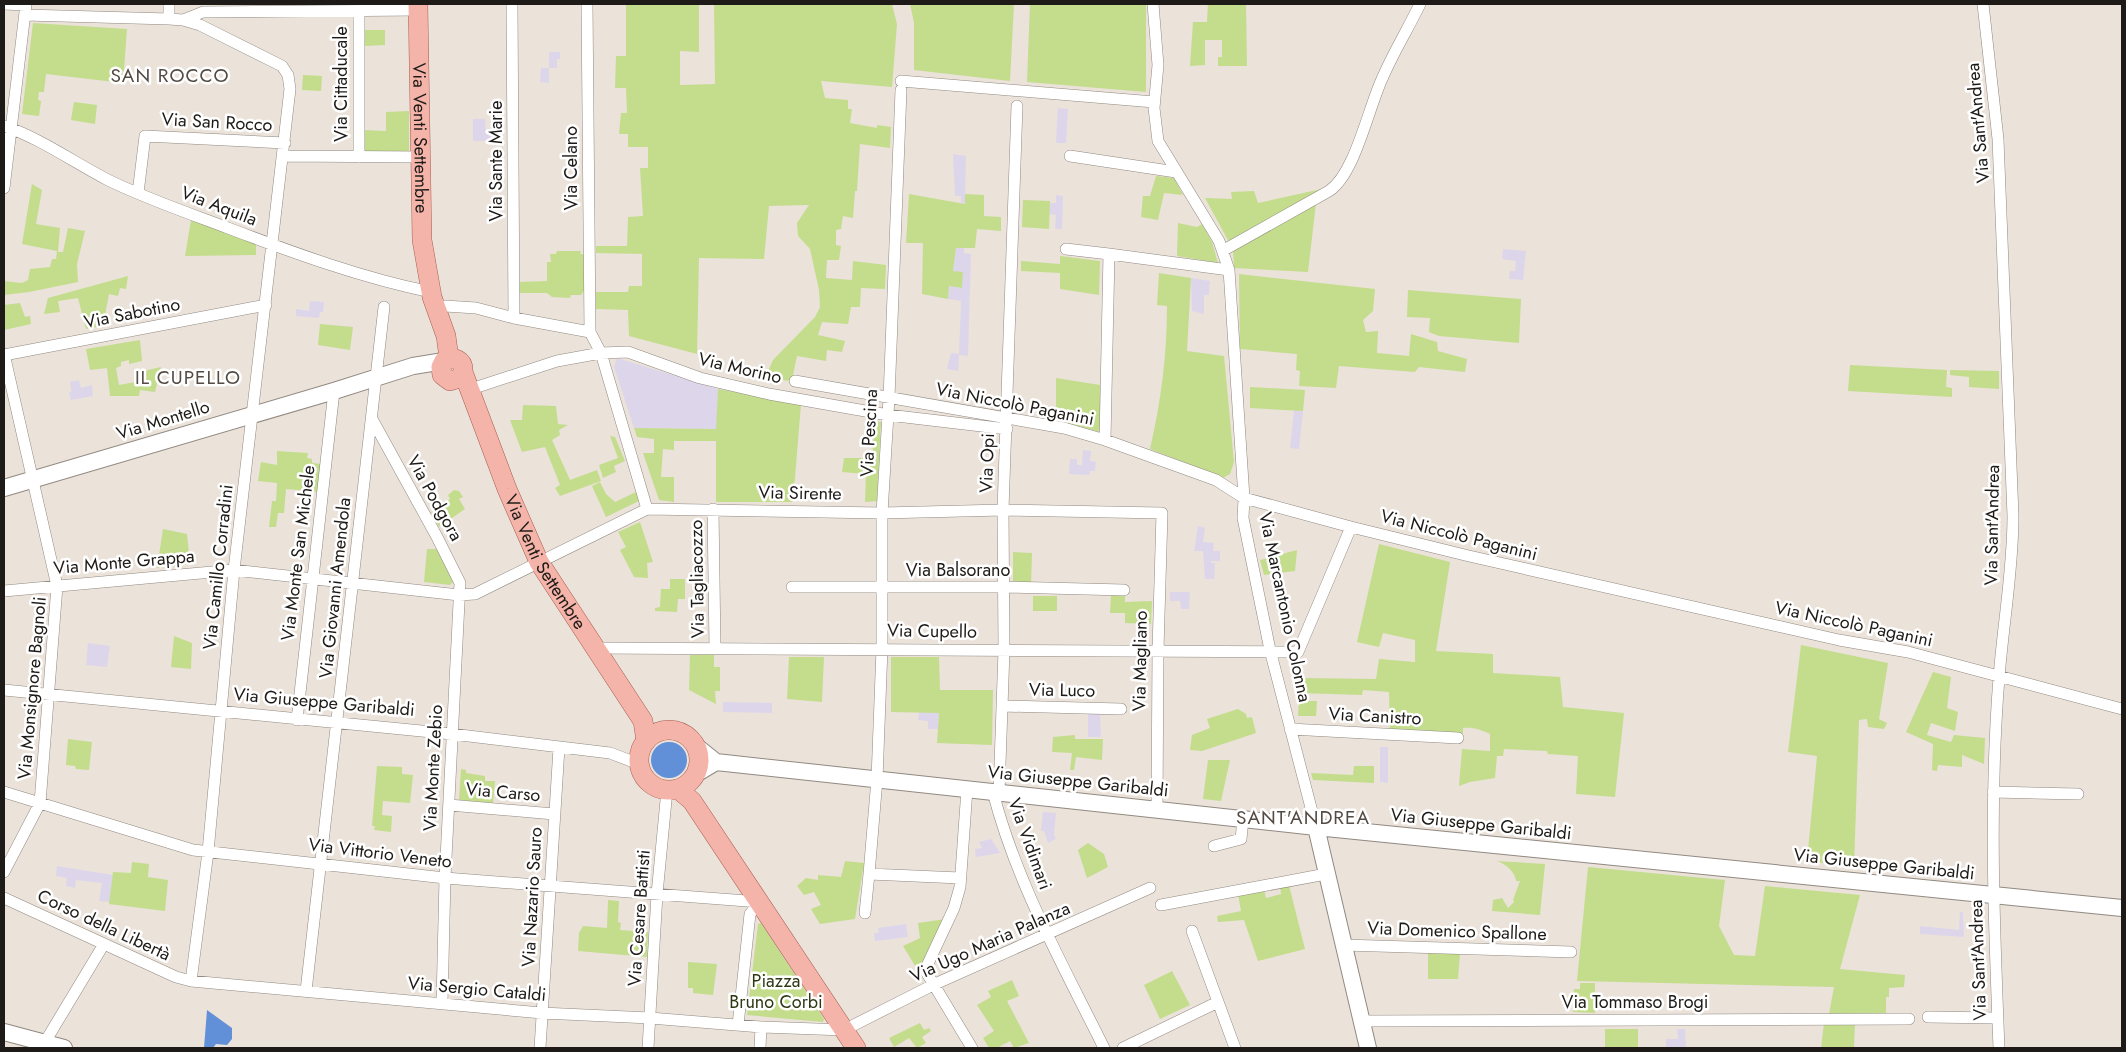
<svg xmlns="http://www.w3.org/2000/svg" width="2126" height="1052" font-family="Jost,sans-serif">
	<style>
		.industrial { fill: #ddd6eb }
		.green { fill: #c3dd8c }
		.water { fill: #6290d8 }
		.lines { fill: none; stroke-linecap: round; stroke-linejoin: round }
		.street-casing { stroke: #918981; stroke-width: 12 }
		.secondary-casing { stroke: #918981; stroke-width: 18 }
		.primary-casing { stroke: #a65e51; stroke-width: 20 }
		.street { stroke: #fff; stroke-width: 11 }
		.secondary { stroke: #fff; stroke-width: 16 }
		.primary { stroke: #f5b4a9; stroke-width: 19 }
		.labels { text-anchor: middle; stroke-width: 5; stroke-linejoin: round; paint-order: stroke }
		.street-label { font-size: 18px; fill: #1d1a17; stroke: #fff }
		.park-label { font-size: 18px; fill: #2e3914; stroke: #fff }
		.neighbourhood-label { font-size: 19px; letter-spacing: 1px; fill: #534b44; stroke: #fff }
	</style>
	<rect width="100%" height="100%" fill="#ebe2da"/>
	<path class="industrial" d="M549,52H560V59H557V68H549V83L540,82L541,68H549Z
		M1058,108L1068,109L1066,143H1056Z
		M473,119H485L486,132H493L494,141H473Z
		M953,154L966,156L965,204L961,203V196H955Z
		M1056,195L1063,196L1062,229H1055L1056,215L1049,214L1050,203H1056Z
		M956,247L964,248V253L971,254L968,356L959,355L958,371L947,369L951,353L959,354L961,301L948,299L949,286L962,288L953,271Z
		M1503,249L1526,251L1523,280L1509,279L1510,271H1515L1516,261L1502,259Z
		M1191,278L1210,281L1209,295H1204V314L1192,311Z
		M310,301L324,302L323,312H320L319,318L296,316V309L309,311Z
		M617,358L718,389L717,429L634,428L614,367Z
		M79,380L81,388L92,385L93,396L71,400L69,392L74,390H71L70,382Z
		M1294,410L1303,411L1299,449L1290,448Z
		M1083,450L1091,451L1090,461L1096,462L1095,471H1090L1089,475L1069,474L1070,459H1077V465H1082Z
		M1198,526L1205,528L1203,542L1214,543L1213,551H1220V561H1211V563H1215L1214,579H1205L1203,551H1194Z
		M1170,592H1190L1189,609H1181L1180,601H1170Z
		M88,643L110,646L107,667L86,665Z
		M723,702L772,703V713L723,712Z
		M919,712L939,713L938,729H928V721L918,720Z
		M1088,713H1100L1101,737H1088Z
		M1380,747H1388V783L1380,782Z
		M1043,812L1056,813L1054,835L1056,839L1048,843L1044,831H1041Z
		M991,839L1000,853L976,857L975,849L982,848L979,842Z
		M57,866L113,875L110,902L99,901L102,883L76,880L75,888L66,886L67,878L56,876Z
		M1960,912H1963L1964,937L1920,934V926L1959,930Z
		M906,924L908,937L875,941L874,933H879L878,928Z
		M1677,1029H1685L1686,1048H1666V1039H1678Z"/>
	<path class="green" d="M626,4H699V52L680,51V85L715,84L714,4H892L897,24L892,87L821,81L825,98L848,100V109H852L850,123L877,128V125L891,127L890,148L860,144L857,191H855L853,218L843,216L841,229L836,230V245L841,246L839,260H827L826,278L852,280L853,261L886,265L885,289L861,288L860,307H851L848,324L822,322L818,335L845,341L842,352L827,350L826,361L797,356L793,375L788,381L766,376L773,360L815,317L820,307L819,290L810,249L798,236L797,223L809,205L769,206L764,259L699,258L697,354L629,336L628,310L596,309V292H628L629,286H642V254L596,253V246H627L628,217L643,216L640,168H648V147H628V134H619L621,113H627L626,88H615L616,56H626Z
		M910,4H1014L1010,81L914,70V23Z
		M1030,4H1146V92L1027,82Z
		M1208,4H1246L1247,66H1218V57H1222V40H1205V65L1190,66L1193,22H1207Z
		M33,23L127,29L123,83L46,74L44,92H39L38,100L41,101L39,116L22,114Z
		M365,30H385V45L365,46Z
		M303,75L322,76L321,91L302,90Z
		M74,102L97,105L95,124L71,120Z
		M409,111V151L364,152V130L386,131V112Z
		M1156,176L1174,178L1183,195L1164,193L1158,220L1141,217L1143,196H1150Z
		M32,184L42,190L36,224L60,228L58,252H63L68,228L85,231L77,264L78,282L29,292L4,295V281L22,283L28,280L30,269L50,267L52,259H56L57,251L22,244Z
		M1331,187L1229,242L1205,198L1232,199L1231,192L1254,191L1258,203Z
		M909,194L965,204V194L984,195V216L1001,217V231L977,229L975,248H956L953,271L963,272L962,288L949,286L948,299L922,294L923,243H906Z
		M1023,200L1050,201L1049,229L1022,227Z
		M1316,203L1308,272L1234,268L1233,250Z
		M191,220L256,244V255L185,256Z
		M1178,223L1197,227L1202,224L1212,242L1218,263L1177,256Z
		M557,251H581L580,254H584L585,289L581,295H571L570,298L552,297L547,293H519L518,282L547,281V262H551L550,254H556Z
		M1060,256L1100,261L1099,295L1060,289V273L1021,271V261L1060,264Z
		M1159,273L1191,278L1187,351L1224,356L1234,462L1230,474L1223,478L1150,449C1161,402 1167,355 1167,306L1157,305Z
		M1239,274L1375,289L1373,311L1363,320L1366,332L1378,331L1377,353L1409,356L1411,334L1437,342L1438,351L1467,359L1465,372L1419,367L1415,372L1339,366L1336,388L1299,386L1300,371L1296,370L1297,354L1240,349Z
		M128,276L126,289L120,288L118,296L109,294L103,326L86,329L78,298L58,301L60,312L44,314L48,298Z
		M1408,290L1521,299L1519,343L1439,336L1429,332L1430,318L1407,317Z
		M20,303L25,317L30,316L31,324L4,330V305Z
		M320,324L353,327L350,350L318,345Z
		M140,340L142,361L129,364V360L121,362V366L116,368L119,385L146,380L144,371L161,367L155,392L140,390L139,396H110L107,368L90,370L86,349Z
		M1850,365L1947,370L1946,387L1952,388V397L1848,391Z
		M1950,370L1999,371V389L1969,387V377L1950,375Z
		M1056,378L1100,385V432L1056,420Z
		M1250,387L1305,390L1303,411L1250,408Z
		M718,389L801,404L793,502H716V441H674V450L663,449L661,477H674V502L659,500L643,453H654V439L637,437L634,428L716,429Z
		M523,405L556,406L558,424L568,425L559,430L560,435L552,440L570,480L597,470L601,481L560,496L555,488L560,485L545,447L522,452L510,420H522Z
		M875,421L881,422L877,501L865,502L866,474L842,472L844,458H872Z
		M610,436L615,437L625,461L614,466L616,472L603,478L599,465L618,458Z
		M277,451L308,453L307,458L312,459V463L321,464L319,492L286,489L284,513H278L276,527H269L272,501H276L277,483L258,481L261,462L277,465Z
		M600,482L606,494L615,502L638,491L641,500L606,517L592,486Z
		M454,490L459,491L463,497L459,499L465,509L439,527L431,512L450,499L448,495Z
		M640,522L653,562L647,563L648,578L634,577L620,550L626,547L618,532Z
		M163,529L187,534L190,564L157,568Z
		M1379,544L1450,562L1436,651L1493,654V673L1560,677L1563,707L1624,713L1615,797L1576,794L1578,756L1548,754L1547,751L1504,749L1503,756H1497L1495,778L1470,782L1459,786L1462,749L1490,751V734C1481,730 1474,727 1463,728V734L1390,730L1389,692L1363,690L1362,695L1299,693L1301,678L1376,679L1379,659L1415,662V640L1383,633L1379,647L1357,642Z
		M427,549H438L454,581L450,585L424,582Z
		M1297,550L1295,571L1264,575L1260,560Z
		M1013,552L1032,553L1031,584L1013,583Z
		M670,579H685V599H678L677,612L655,611V608L660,607L661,589H670Z
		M1125,594V602L1152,601L1151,624L1125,623V613H1110L1111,595Z
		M1033,596H1057V611H1033Z
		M174,636L192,643L191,669L171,667Z
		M1801,645L1888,663L1879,719L1887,723L1884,729L1868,727L1867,719L1859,720L1854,867L1807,861L1817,756L1788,752Z
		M690,655H714V667H720V691H715L716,704L689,690Z
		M789,657H824L822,702L787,699Z
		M891,657H939L940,690H993L992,745L937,743L939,713L891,712Z
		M1933,672L1951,677L1947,708L1958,712L1955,731L1931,723L1927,735L1951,742L1954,735L1985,738L1984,764L1962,755V767L1938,765L1937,771L1932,770L1933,744L1906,732Z
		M1299,701H1317L1316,716H1298Z
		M1238,709L1246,714L1247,718L1252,717L1256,733L1202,751L1190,750L1192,735L1210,728L1207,719Z
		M1075,735V739H1103L1102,760L1076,757L1074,770H1070L1072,753L1052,752L1053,737Z
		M68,739L92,742L89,770L76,769L75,766L66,765Z
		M1208,760H1230L1221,801L1203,799Z
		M377,766L402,767V774L413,775L410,803L383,801L382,815L392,816L391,832L374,830L375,826H372Z
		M1354,766H1374V783L1313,780L1311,773L1353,775Z
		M461,769L466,770V773L485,776V781H495L493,803L459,800Z
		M1088,843L1104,854L1108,867L1087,878L1078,850Z
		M845,861L864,863L855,919L820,924L811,909L821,905L814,892L804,895L797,886L806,878L818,880V875L841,877Z
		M1497,861L1545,864L1540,915L1492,911L1493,900L1502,898L1508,908L1514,902L1513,900L1520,881H1516C1515,872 1506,864 1497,861Z
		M132,862L149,864L148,877L168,880L165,911L109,904L113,872L131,873Z
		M1588,867L1725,880L1719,926L1734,955L1755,956L1765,886L1860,895L1840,969L1905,975L1904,987L1889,988V997H1886V1015L1829,1014L1834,987L1577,981Z
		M1289,885L1305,949L1258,961L1244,920L1218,922L1217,916L1241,911L1238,894L1264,890L1266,898L1281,894L1280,886Z
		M608,900L619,901L618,922L621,923L620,930L648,932L647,957L578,951L579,933L583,926L607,928Z
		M946,919L924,966L917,969L903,946L920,938L918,923Z
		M761,923L824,1019L823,1022L747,1015L758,924Z
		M1428,953L1460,954L1458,979H1428Z
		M688,962L717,964L713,995L693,993V988H688Z
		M1172,971L1190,1005L1160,1019L1144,985Z
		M1012,980L1019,996L1007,1001L1029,1043L1014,1048L1010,1041L997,1048H989L983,1038L994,1031L977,1005L991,997L988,991Z
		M1580,983H1595V1013L1573,1012L1574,989H1580Z
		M920,1023L924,1030L929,1028L931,1031L922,1037L926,1043L917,1048L909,1038L894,1047L889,1038Z
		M1824,1023H1855L1854,1048H1821Z
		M1605,1029H1638V1048H1605Z"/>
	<path class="water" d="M651 760a18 18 0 1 1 36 0a18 18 0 1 1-36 0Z
		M207,1010L232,1028V1039L227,1045L216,1044L213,1048H204Z"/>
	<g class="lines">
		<g class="street-casing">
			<path id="street" d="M4,4L26,5
				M512,4L514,318
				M587,4L590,332
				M1153,4L1158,65L1154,108L1158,141L1219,241L1229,270L1244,498L1243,518L1270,650L1316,827
				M1983,4L1998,139L2013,516C2013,571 2003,624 1999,678C1989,801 1994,925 1999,1048
				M25,15L169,19L183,20L200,25L282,66L288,75L290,89L234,570L208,852L191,981
				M169,19V4
				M183,20L203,12L418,10
				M901,81L1154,102
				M901,90L889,398L882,513V648L877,779L869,874L960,878
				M4,126C42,139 73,162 108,180C147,199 188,213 228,228C294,253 362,278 431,292
				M284,156L421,157
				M1070,156L1176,172
				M359,157V11
				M4,188L26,4
				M138,193L145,136L285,143
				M1066,249L1109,254
				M1224,250L1329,191C1355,174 1368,109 1382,79C1393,53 1408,29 1420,4
				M445,306L476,308L514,318L590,332L601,353L647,509
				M4,354L57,586L40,803L4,872
				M4,355L266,305
				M795,381L1064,428L1105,440L1216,480L1244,498L1351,527L1469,556L1839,640L1908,652L2122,709
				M471,389L557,361L601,353L628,352L700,378L769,394L888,415L1007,429
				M372,419L437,537L460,583L445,878L442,1003
				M1105,440L1109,254L1229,270
				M713,509L715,648
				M792,587H1003L1124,590
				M4,591L234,570L459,595L475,594L647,509L882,513L1003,510L1162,513L1158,650L1157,810
				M594,648L1298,652L1351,527
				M4,690L452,734L610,753L639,764
				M1003,706L1121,709
				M297,720L334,391
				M1290,729L1458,738
				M967,789L960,887L954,908L925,970L972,1048
				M4,792L193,850L445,878L760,902
				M993,792C1016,882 1063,965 1104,1048
				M1993,792L2078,794
				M999,793L1004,650L1003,510L1017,106
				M449,805L554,814
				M1214,846L1241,839L1243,819
				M4,898L176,977L191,981L542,1013L650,1018L761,1027L844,1030L935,984L1150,888
				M1161,905L1326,874
				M865,913L869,874
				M1192,931L1235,1048
				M1343,945L1571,952
				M306,991L384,307
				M1928,1017L1997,1018
				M1362,1021L1909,1019
				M738,1025L750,914L760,902
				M42,1047L104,944
				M540,1048L559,748
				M648,1048L657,894L667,790
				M760,1048L761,1027
				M1123,1048L1218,1002"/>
		</g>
		<g class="secondary-casing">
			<path id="secondary" d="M4,488L334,391L413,366L444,361
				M696,746L716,762L1316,827L2122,908
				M696,774L716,762
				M1316,827L1368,1048
				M4,1032L64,1048"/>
		</g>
		<g class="primary-casing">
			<g id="primary">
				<path id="s1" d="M418,4L422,240L432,297L446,336L449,358"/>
				<path id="s2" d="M463,372L460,378L450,381L442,375L441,367L444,361C454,355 464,360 463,372L507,489L539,562L643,721L646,741"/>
				<circle cx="669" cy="760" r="30"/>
				<path d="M678,789L692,801L856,1048"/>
			</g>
		</g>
		<use href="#street" class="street"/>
		<use href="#secondary" class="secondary"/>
		<use href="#primary" class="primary"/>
	</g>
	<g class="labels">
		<g class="street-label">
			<text transform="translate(341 84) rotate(-90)" y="6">Via Cittaducale</text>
			<text transform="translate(217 122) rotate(3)" y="6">Via San Rocco</text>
			<text transform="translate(1978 123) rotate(-95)" y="6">Via Sant'Andrea</text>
			<text dy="6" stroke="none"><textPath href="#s1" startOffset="134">Via Venti Settembre</textPath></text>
			<text transform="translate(496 161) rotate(-90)" y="6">Via Sante Marie</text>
			<text transform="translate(571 168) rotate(-90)" y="6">Via Celano</text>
			<text transform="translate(219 206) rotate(21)" y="6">Via Aquila</text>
			<text transform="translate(132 313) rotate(-11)" y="6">Via Sabotino</text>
			<text transform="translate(740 368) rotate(13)" y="6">Via Morino</text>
			<text transform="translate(1015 404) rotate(11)" y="6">Via Niccolò Paganini</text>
			<text transform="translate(163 420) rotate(-17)" y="6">Via Montello</text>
			<text transform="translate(869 433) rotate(-87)" y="6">Via Pescina</text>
			<text transform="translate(987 463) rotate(-88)" y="6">Via Opi</text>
			<text transform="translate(800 493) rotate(1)" y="6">Via Sirente</text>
			<text transform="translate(435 498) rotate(61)" y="6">Via Podgora</text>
			<text transform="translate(1992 525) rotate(-89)" y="6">Via Sant'Andrea</text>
			<text transform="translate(1459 535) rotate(14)" y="6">Via Niccolò Paganini</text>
			<text transform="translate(298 553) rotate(-83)" y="6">Via Monte San Michele</text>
			<text dy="6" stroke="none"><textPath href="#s2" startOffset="278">Via Venti Settembre</textPath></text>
			<text transform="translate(124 562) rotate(-5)" y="6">Via Monte Grappa</text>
			<text transform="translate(218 567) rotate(-84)" y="6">Via Camillo Corradini</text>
			<text x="958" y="576">Via Balsorano</text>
			<text transform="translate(697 579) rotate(-91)" y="6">Via Tagliacozzo</text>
			<text transform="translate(335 588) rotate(-84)" y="6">Via Giovanni Amendola</text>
			<text transform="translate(1285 607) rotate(78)" y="6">Via Marcantonio Colonna</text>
			<text transform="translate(1854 624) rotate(12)" y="6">Via Niccolò Paganini</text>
			<text transform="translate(932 631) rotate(1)" y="6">Via Cupello</text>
			<text transform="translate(1140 661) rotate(-89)" y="6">Via Magliano</text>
			<text transform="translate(32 688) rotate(-85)" y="6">Via Monsignore Bagnoli</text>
			<text transform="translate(1062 690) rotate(1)" y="6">Via Luco</text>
			<text transform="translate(324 702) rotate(5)" y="6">Via Giuseppe Garibaldi</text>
			<text transform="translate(1375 716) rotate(3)" y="6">Via Canistro</text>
			<text transform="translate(433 768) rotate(-87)" y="6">Via Monte Zebio</text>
			<text transform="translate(1078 781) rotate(6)" y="6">Via Giuseppe Garibaldi</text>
			<text transform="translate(503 792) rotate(5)" y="6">Via Carso</text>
			<text transform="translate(1481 824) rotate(6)" y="6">Via Giuseppe Garibaldi</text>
			<text transform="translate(1030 844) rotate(70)" y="6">Via Vidimari</text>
			<text transform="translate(380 853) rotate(7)" y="6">Via Vittorio Veneto</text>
			<text transform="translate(1884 864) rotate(6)" y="6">Via Giuseppe Garibaldi</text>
			<text transform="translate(532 897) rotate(-87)" y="6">Via Nazario Sauro</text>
			<text transform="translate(639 918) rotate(-86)" y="6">Via Cesare Battisti</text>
			<text transform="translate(104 925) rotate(25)" y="6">Corso della Libertà</text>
			<text transform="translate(1457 931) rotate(2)" y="6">Via Domenico Spallone</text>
			<text transform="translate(990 942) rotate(-24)" y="6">Via Ugo Maria Palanza</text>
			<text transform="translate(1978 960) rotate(-92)" y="6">Via Sant'Andrea</text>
			<text transform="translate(477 989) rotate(5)" y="6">Via Sergio Cataldi</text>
			<text x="1635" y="1008">Via Tommaso Brogi</text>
		</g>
		<g class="park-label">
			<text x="776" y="987">Piazza<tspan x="776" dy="21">Bruno Corbi</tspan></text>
		</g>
		<g class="neighbourhood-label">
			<text x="170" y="82">SAN ROCCO</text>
			<text x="188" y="384">IL CUPELLO</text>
			<text x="1303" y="824">SANT'ANDREA</text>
		</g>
	</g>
	<rect width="2126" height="1052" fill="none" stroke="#1d1a17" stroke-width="10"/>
</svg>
